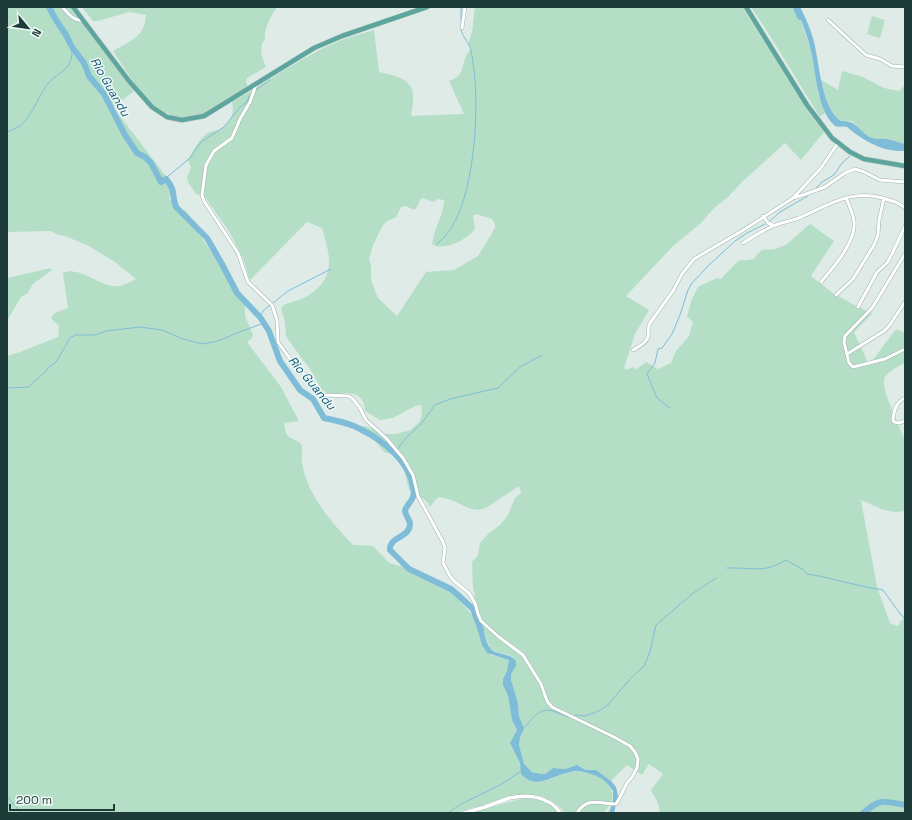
<svg xmlns="http://www.w3.org/2000/svg" width="912" height="820" font-family="'Space Grotesk',sans-serif">
	<style>
		.green { fill: #b4dfc6; fill-rule: evenodd }
		.water { fill: #7fbcd7 }
		.lines { fill: none; stroke-linecap: round; stroke-linejoin: round }
		.stream { stroke: #7fbcd7; stroke-width: 1 }
		.river { stroke: #7fbcd7; stroke-width: 6 }
		.minor-casing { stroke: #a0b3af; stroke-width: 4 }
		.tertiary-casing { stroke: #a0b3af; stroke-width: 4.5 }
		.primary-casing { stroke: #c0c8c8; stroke-width: 5.5 }
		.minor { stroke: #fff; stroke-width: 3 }
		.tertiary { stroke: #fff; stroke-width: 3.5 }
		.primary { stroke: #5da69e; stroke-width: 4.5 }
		.labels { text-anchor: middle; stroke-width: 3; stroke-linejoin: round; paint-order: stroke }
		.water-label { font-size: 12px; font-style: italic; fill: #125b7e; stroke: #eef8f4 }
	</style>
	<rect width="100%" height="100%" fill="#deebe7"/>
	<path class="green" d="M7,7H75L134,91L113,107L175,188L169,198L177,207L186,211L193,220L199,234L223,268L231,287L245,305V316L253,335L251,339L247,342L281,387L299,421L284,423C285,426 285,430 286,433C288,440 300,439 302,446C303,451 301,457 302,462C307,495 331,522 353,545L373,546L389,563L407,568L416,576L449,589L473,616L485,650L491,655L510,660L507,671L503,679V685L508,696L512,720L517,730L510,743L520,763V766L532,782C555,783 567,765 592,774C599,777 605,780 609,786C617,796 610,805 603,813H565C544,785 516,796 487,804C477,807 467,808 457,813H7V356L20,352L58,337L59,326L52,319L51,317L55,313L68,308L63,273C77,265 100,286 115,286C122,287 130,282 136,279L115,262L89,246L65,236L59,235L51,231L7,232Z
		M82,7H277C271,16 263,30 265,41H263C259,51 262,57 266,67L247,78L246,81L248,87C236,95 216,109 203,114C158,131 134,82 113,51C130,41 145,37 146,15L129,12L98,21H93Z
		M475,7H742L824,132L801,160L785,143L743,181L728,197L713,209L701,223L673,246L626,296L649,310L635,334L624,368L627,370L632,367L637,369L646,362L658,369L671,363L676,351L689,336L693,322L687,316L692,299L698,287L717,278L721,279L736,263L741,260H749L755,258L757,254L762,250L775,249L786,245L810,224L834,241L811,276L834,294L872,314L854,332L869,365L896,329L905,333V363C898,366 889,371 885,377C879,387 899,423 903,436H905V511L895,512L881,509L861,500L877,587L890,623L898,626L905,615V813H659C661,805 655,798 651,790L663,774L649,764L642,775L627,765L611,781L596,770H586L580,766H574L565,769L553,768L545,774H541L532,772L524,765L519,745L520,737L524,729L519,716L518,703L511,680V674L516,666L514,658L507,654L498,653L490,648L473,605L475,594L473,587L472,562L478,555L480,543L489,533L500,525L508,515L515,498L521,493L519,486L487,507C476,514 465,506 454,501C449,499 444,498 439,497L435,500L430,507C426,500 423,497 415,496L412,491L409,489C405,473 403,456 384,452L373,438L362,434L355,427L365,426L384,434H396L411,430L419,422L422,416L421,405L415,406L393,418L380,420L365,411C364,389 346,393 330,395L322,390L310,369L292,345L286,336L285,322L281,309L283,305C291,302 302,300 309,295C337,276 330,256 322,228L307,222L250,280L243,258L230,233L205,197L196,194L188,182L187,177L191,168L188,160C193,151 198,141 206,134C209,132 214,131 218,130C230,125 235,115 232,102C270,81 306,53 347,38C356,35 365,33 374,30L379,72C391,75 410,77 413,93C414,100 412,109 411,116L464,114L449,81C469,74 458,63 471,49L468,45L472,32ZM422,198L434,202L438,199L444,200C444,215 434,228 432,244C444,252 469,239 475,228L473,217L474,215L476,214L492,219L495,224V228L478,256L454,270L426,272L397,316L378,298L371,280V266L369,259L373,245L383,225L387,221L396,217L401,207L406,206L414,210C419,207 418,201 422,198Z
		M751,7H796L811,50L819,96L826,112L820,117L767,31Z
		M872,16L885,20L880,38L867,34Z
		M842,71L863,77L884,88L899,91L905,85V144C900,144 896,141 890,139C885,138 880,140 875,139C865,138 860,128 853,122C848,119 843,123 838,119C830,113 823,90 821,80L838,90Z
		M51,268L52,270L33,284L27,294L21,297L7,321V278Z
		M528,798L544,801L561,813H470L516,800Z"/>
	<path class="water" d="M796,7H800C806,18 811,30 814,42C819,62 822,110 841,121C858,120 858,132 872,138C877,140 882,138 887,139C894,140 899,143 905,144V151C882,152 864,141 847,127C842,125 836,129 833,124C817,108 816,72 811,51C808,36 801,21 796,7Z
		M479,622C485,629 485,643 491,649C498,656 509,652 516,661V666L511,674V680L518,703L519,716L523,726L524,729L520,737L519,745L524,764L532,772L541,774H545L553,768L565,769L577,765L586,770H596L611,781L616,787L618,796L614,813H609L613,800V791C607,782 601,777 591,774C583,771 575,770 567,773C549,777 536,790 521,774L520,763L510,743L517,730L512,720L508,696L503,685V679L507,671L509,660L487,653L482,645L476,624Z"/>
	<g class="lines">
		<path class="stream" d="M461,7V22
			M256,90L270,80
			M7,132C12,130 17,128 21,125C31,117 38,98 46,86C57,71 74,72 72,47
			M161,182L190,158L201,142L224,127L240,107L247,102L249,96
			M816,188L822,182L834,175L842,163L850,156
			M770,221L780,212L808,196
			M437,244C443,238 449,233 453,225C476,186 481,95 471,51C470,43 462,37 461,29
			M273,303L288,291L331,269
			M260,317L263,311L270,305
			M7,388L28,387L45,372L47,369L56,362L70,338L75,335H95L106,331L140,327L162,330L183,339L203,344L218,341L242,331L264,323
			M670,408L657,398L647,374L655,363L658,349L662,348L672,334L680,315L688,290L692,283L708,266L735,241L747,233L765,224
			M397,450L405,439L421,424L435,405L450,399L498,388L520,367L542,355
			M394,453L395,452
			M727,568C750,567 764,574 786,560L802,569L807,574L819,576L866,587L883,590L901,615L905,618
			M575,715L585,716L599,711L608,705L630,679L644,666L650,652L656,625L692,594L716,578
			M524,728C532,719 539,707 553,711C558,713 563,715 568,717
			M7,796L21,813
			M448,813L461,804L500,785L520,772"/>
		<path class="river" d="M49,7L56,20L66,35L72,47L84,63L89,76L104,94L125,135L137,153L145,157L151,163L161,182L166,179C177,192 171,195 176,207L207,238L222,264L237,293L260,317L269,331L280,361L300,390L313,399L324,418C334,420 344,422 354,426C376,436 401,453 410,476C412,482 415,491 413,497C411,502 407,505 405,510C405,516 410,519 410,524C410,538 388,537 390,550L409,569L451,589L458,595L473,609L481,630
			M796,7L800,17
			M863,813C881,798 883,801 905,805"/>
		<g class="minor-casing">
			<path id="minor" d="M62,7C68,13 74,22 83,20
				M828,20L866,55L880,59L892,66L905,67
				M462,28L465,7
				M256,85L250,102L240,119L232,138L214,151L206,165L202,195L204,201L238,253L248,282L272,305L277,320L278,342L288,356L321,393L324,395L348,396L352,398L360,408L366,420L386,438L403,458L413,475L418,496L443,542L445,548L443,563L450,576L454,581L469,593L475,603L478,614L481,621L499,637L523,655L541,684L547,701L552,707L614,737L630,746L635,752L638,759L637,768L632,777L627,783L619,799L616,804C600,804 587,796 577,813
				M793,198L806,194L825,187L845,173L855,169L864,172L880,180L905,182
				M763,216L768,223L773,225
				M743,243C753,237 762,231 773,226C781,223 790,221 799,218C830,205 850,188 886,199C893,201 900,203 905,208
				M905,254L872,308L845,336L844,342L849,363L853,367L885,359L905,349
				M821,282C833,268 857,241 854,221C853,213 849,205 846,198
				M836,295L853,279L874,245L878,235L879,220L884,198
				M858,307L877,272L887,263L892,254L905,226
				M633,350C638,347 647,343 648,337C649,331 647,328 650,323L673,291L682,274L694,259L745,229L793,198L821,168L838,143
				M847,354L884,331L889,326L905,302
				M905,398C896,402 894,410 893,420L894,422L899,423L905,421"/>
		</g>
		<g class="tertiary-casing">
			<path id="tertiary" d="M464,813C471,811 478,809 485,807C493,804 501,801 509,798C527,794 550,796 560,813"/>
		</g>
		<g class="primary-casing">
			<path id="primary" d="M73,7L129,81L152,107L167,117L182,120L204,116L314,48L342,36L427,7
				M746,7L807,105L832,138L850,152L864,159L905,166"/>
		</g>
		<use href="#minor" class="minor"/>
		<use href="#tertiary" class="tertiary"/>
		<use href="#primary" class="primary"/>
	</g>
	<g class="labels">
		<g class="water-label">
			<text transform="translate(110 87) rotate(60)" y="4">Rio Guandu</text>
			<text transform="translate(312 383) rotate(50)" y="4">Rio Guandu</text>
		</g>
	</g>
	<rect width="912" height="820" fill="none" stroke="#1d3c39" stroke-width="16"/>
	<g transform="translate(28 28) rotate(119)" stroke="#eef8f4" stroke-width="3" paint-order="stroke">
	<path d="M0-3L7 15L0 10L-7 15Z" fill="#1d3c39"/>
	<text y="-6" font-size="11" font-weight="bold" text-anchor="middle" fill="#1d3c39">N</text>
	</g>
	<path d="M10 804v6h104v-6" fill="none" stroke="#1d3c39" stroke-width="2"/>
	<text x="16" y="804" font-size="12" fill="#1d3c39" stroke="#eef8f4" stroke-width="3" paint-order="stroke">200 m</text>
</svg>
